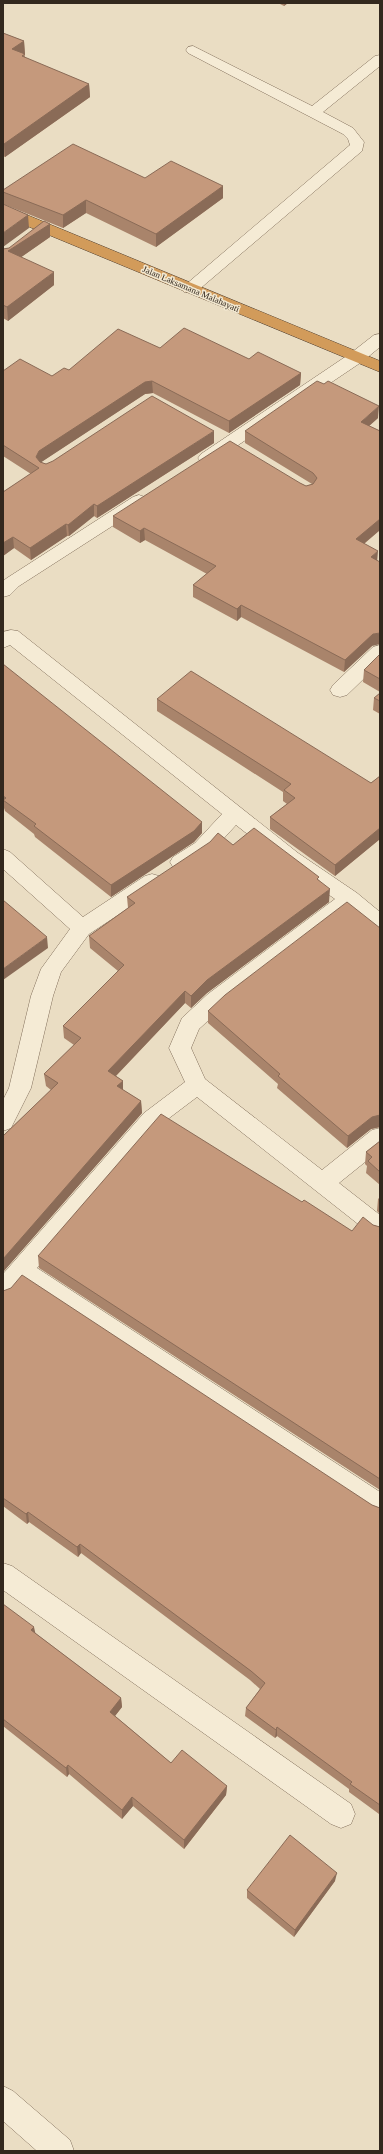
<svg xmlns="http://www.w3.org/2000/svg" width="383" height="2154" font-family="Georgia,serif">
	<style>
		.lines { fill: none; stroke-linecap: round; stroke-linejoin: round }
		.minor-casing { stroke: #826f5b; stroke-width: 1 }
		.highway-casing { stroke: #503e2f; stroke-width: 1 }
		.minor { fill: #f5ebd5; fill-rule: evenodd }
		.highway { fill: #d29b5a; fill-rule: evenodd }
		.wall { fill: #a9846b }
		.shaded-wall { fill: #8a6b57 }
		.building { fill: #c5997c; stroke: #8a6b57 }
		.labels { text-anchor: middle; stroke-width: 3; stroke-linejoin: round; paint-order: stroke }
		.far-street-label { font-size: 9px; fill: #33281e; stroke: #f2e8d1 }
	</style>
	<rect width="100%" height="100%" fill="#eaddc3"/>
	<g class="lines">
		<g class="minor-casing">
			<path id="minor" d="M193,46L312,106L375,56L380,55V66L323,112L353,128L364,142L362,151L196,292H184L182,289L184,286L350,145L348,139L343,134L188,53L186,50L188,47Z
				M380,334V347L363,361L213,462L207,464L201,462L198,458L201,454L351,353L374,335Z
				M139,495L145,497L148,501L145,505L19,586L10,595L3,597V581L7,578L133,497Z
				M11,630L18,631L298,853L357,893L380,912V932L373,930L350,910L224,1006L199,1029L191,1048L205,1079L322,1170L372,1130L380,1128V1150L339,1183L380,1215V1238L372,1235L197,1097L160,1125L37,1268L380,1492V1518L371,1514L23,1284L11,1298L3,1301V1274L144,1113L185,1082L169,1048L182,1018L208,994L335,899L284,863L236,825C222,840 195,874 173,867L170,862L173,857L195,843L222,814L10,645L3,648V632Z
				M380,645V663L347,695L340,697L333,695L330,690L333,685L373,647Z
				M3,849L10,852L83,917L145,876L152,874L159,876L162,882L159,888L89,934L61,972L53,996L31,1088L11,1128L3,1131V1100L9,1088L31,996L41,969L70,929L3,869Z
				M3,1563L12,1566L351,1804L355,1814L351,1824L341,1828L331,1824L3,1590Z
				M3,2086L13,2091L70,2140L74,2151H37L3,2121Z"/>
		</g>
		<g class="highway-casing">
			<path id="highway" d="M3,205L380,361V372L3,216Z"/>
		</g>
		<use href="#minor" class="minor"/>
		<use href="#highway" class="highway"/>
	</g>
	<path class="wall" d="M278,3H288L284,6Z
		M3,33L24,41L25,58L89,84L90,97L5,157L3,156Z
		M145,178L223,186V198L156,247L86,213L63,228L3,204V190Z
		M50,224V237L21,257L54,285L8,321L3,318V249L9,248Z
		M160,348L249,359L301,373L300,385L229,433L153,393L145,394L41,462L46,464L214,443L97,518L94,516L69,536H67L31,560L14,548L3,556V492L31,474L3,456V371L52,376L69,370Z
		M378,418L369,426L380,431V530L364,544L377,560L372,646L344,672L241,617L237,621L193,597V585L207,574L145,540L140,543L113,527V516L300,483L306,486L312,484L245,443V431Z
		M380,654V692L363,682L364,670Z
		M3,664L202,833L194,842L111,897L35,837L34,834L5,811L4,808L3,807Z
		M380,693V714L373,710L374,698Z
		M157,699L371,783L380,776V839L335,876L270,829V817L287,804L283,801V792L157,711Z
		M233,845L319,880L329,902L207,993L191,1008L185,1003L116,1076L123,1081V1090L141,1101L142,1113L3,1272V1136L51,1090L46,1086L44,1074L74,1045L64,1038L63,1026L118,971L90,948L89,936L128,908L127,897Z
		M380,928V1127L371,1129L347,1148L277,1088L278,1084L208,1023V1011Z
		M380,1141V1185L366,1173L367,1166L365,1164L366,1152Z
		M380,1197V1214L377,1211L378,1199Z
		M302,1202L352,1231L373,1225L380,1227V1490L39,1268L38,1256Z
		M3,1291L372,1505L380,1508V1813L379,1814L349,1792V1789L277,1736L275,1738L245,1716L246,1708L260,1689L250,1680L81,1553L78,1557L29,1522L27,1524L3,1506Z
		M3,1604L35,1633L121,1698L122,1707L115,1716L171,1763L227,1786L226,1795L184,1849L133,1806L122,1819L69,1774L67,1777L3,1726Z
		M335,1881L294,1937L247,1898V1890Z"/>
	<path class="shaded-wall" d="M285,3H288L284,6Z
		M24,41L25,54L13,62L12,49Z
		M89,84L90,97L5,157L4,144Z
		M223,186V198L156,247V234Z
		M86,200V213L63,228V215Z
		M28,215L29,228L3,247V233Z
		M50,224V237L10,265L8,251Z
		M54,272V285L8,321L7,307Z
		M301,373L300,385L229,433V421Z
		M152,381L153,393L145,394L40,463L36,457L39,451L145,382Z
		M379,406L378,418L360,434L361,422Z
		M214,431V443L97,518V506Z
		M94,504V516L69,536L68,525Z
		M380,519V530L355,551L356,539Z
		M66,524L67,536L31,560L30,548Z
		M144,528L145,540L140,543V531Z
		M13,537L14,548L3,556V543Z
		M378,551L377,563L371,557Z
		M241,605V617L237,621V609Z
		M380,633V644L372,646L344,672L345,660L373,634Z
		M202,822V833L194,842L111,897V885Z
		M380,828V839L335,876V865Z
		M330,889L329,902L207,993L191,1008V996L207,980Z
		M47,937L48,948L3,980V969Z
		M185,991V1003L109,1083L108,1071Z
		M123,1081V1093L117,1086Z
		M141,1101L142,1113L3,1272V1259Z
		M380,1115V1127L371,1129L347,1148L348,1136L372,1117Z
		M28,1512L29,1522L27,1524L26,1514Z
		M80,1544L81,1553L78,1557L77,1547Z
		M34,1627L36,1636L31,1630Z
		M121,1698L122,1707L111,1721L110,1712Z
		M277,1727V1736L275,1738L276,1730Z
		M68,1765L69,1774L67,1777L66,1768Z
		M227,1786L226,1795L184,1849V1840Z
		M132,1797L133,1806L122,1819V1810Z
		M337,1873L335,1881L294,1937L295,1930Z"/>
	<path class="building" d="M3,33L24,41L12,49L25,54L22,56L89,84L4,144L3,143Z
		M73,144L145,178L171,161L223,186L156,234L86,200L63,215L3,192V190Z
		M3,204L28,215L3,233Z
		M44,221L50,224L8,251L54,272L7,307L3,305V249L9,248Z
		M184,328L249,359L258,352L301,373L229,421L152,381L145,382L39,451L36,457L40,462L46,464L53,461L152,396L214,431L97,506L94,504L68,525L66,524L30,548L13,537L3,543V492L39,468L3,445V371L20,359L52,376L64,368L69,370L118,329L160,348Z
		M317,381L324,384L328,381L379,406L361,422L380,431V519L356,539L378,551L371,557L380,562V633L373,634L345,660L241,605L237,609L193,585L216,566L144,528L140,531L113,516L230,441L300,483L306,486L313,484L317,478L313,473L245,431Z
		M380,654V679L364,670Z
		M3,664L202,822L194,831L111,885L34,826L36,824L3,800L6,798L3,796Z
		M191,671L371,783L380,776V828L335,865L270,817L295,798L284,790L291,784L157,699Z
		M380,693V701L374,698Z
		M254,828L319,877L317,879L330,889L207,980L191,996L185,991L108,1071L123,1081L117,1086L141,1101L3,1259V1136L58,1083L44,1074L81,1038L63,1026L124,965L89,936L135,903L127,897L210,842L218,833L233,845Z
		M3,900L47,937L3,969Z
		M347,902L380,928V1115L372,1117L348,1136L278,1076L280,1074L208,1011L225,995Z
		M161,1114L302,1202L304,1200L352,1231L363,1217L373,1225L380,1227V1479L38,1256Z
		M380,1141V1172L368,1161L372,1157L366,1152Z
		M22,1275L372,1505L380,1508V1805L350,1784L352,1782L277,1727L276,1730L246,1708L265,1683L251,1671L80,1544L77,1547L28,1512L26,1514L3,1498V1291L11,1288Z
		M3,1604L34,1627L31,1630L121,1698L110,1712L171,1763L182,1750L227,1786L184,1840L132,1797L122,1810L68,1765L66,1768L3,1719Z
		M290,1835L337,1873L295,1930L247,1890Z"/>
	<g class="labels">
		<g class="far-street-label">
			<text transform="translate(191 289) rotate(23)" y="3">Jalan Laksamana Malahayati</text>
		</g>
	</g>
	<rect width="383" height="2154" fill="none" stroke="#33281e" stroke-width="8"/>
</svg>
